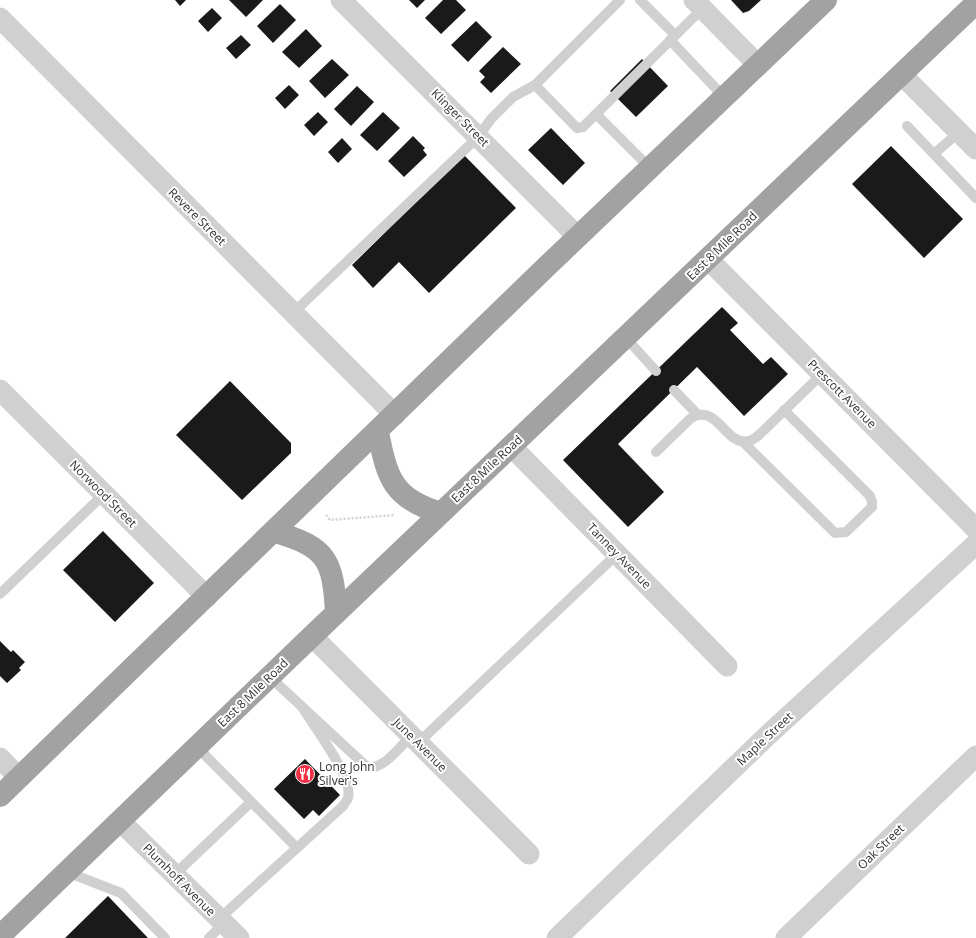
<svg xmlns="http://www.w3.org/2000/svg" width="976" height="938" font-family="'Open Sans',sans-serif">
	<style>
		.building { fill: #1a1a1a }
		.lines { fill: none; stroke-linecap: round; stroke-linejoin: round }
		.path { stroke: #d0d0d0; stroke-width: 2.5; stroke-dasharray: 2 2; stroke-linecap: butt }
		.service { stroke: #d0d0d0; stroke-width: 10 }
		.minor { stroke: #d0d0d0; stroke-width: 21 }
		.trunk { stroke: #a2a2a2; stroke-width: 22 }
		.labels { text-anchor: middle; stroke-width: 4; stroke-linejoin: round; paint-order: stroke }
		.street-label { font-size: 12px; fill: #333; stroke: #fff }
		.poi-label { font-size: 12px; fill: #333; stroke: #fff; text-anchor: start }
	</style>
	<rect width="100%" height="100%" fill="#fff"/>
	<path class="building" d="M175,0H186L180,6Z
		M229,0H263L246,17Z
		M409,0H425L417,8Z
		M443,0H456L466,10L441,34L425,18Z
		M731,0H761L749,11L743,13Z
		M280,4L296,20L273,43L257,26Z
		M212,8L222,18L208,32L198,21Z
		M476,21L492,37L468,62L451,45Z
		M306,29L322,46L299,68L282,52Z
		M241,35L251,45L236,59L226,48Z
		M503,47L521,64L491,93L480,82L485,77L479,71Z
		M332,59L349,75L325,98L309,81Z
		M642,59L668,86L636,117L610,91Z
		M289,85L299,95L285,109L275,98Z
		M357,86L374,102L351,126L334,109Z
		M318,112L328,122L314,136L304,125Z
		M383,112L400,128L377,151L360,135Z
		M551,128L585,163L563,185L528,150Z
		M413,136L425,148L423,150L427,155L404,177L388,161Z
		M342,138L352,149L338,163L328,152Z
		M891,146L963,219L924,258L852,184Z
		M464,155L516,208L429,293L399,262L373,288L352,265Z
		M722,307L738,323L730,330L763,364L771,357L788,374L744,416L697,367L618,444L664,492L628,527L563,460Z
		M230,381L291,443V453L242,500L176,435Z
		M103,531L154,583L115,622L63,570Z
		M0,641L11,652L13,650L25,662L19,668L21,670L7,683L0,676Z
		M305,759L340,795L319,816L313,810L304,819L274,789Z
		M108,896L148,938H65Z"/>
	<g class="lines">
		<path class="path" d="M326,515L330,520L395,515"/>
		<path class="service" d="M640,0L675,35
			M670,40L724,97
			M535,85L577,128L583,127L596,114
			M907,126L976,198
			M934,154L959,132
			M650,168L596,114L702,9
			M293,313L478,137L491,119L513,97L535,85L620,0
			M626,338L656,371
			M674,390L698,415
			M742,441L835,533L846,532L872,507V502L870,496L784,410
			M656,452L691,418C718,403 725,446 748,441C752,441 756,437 759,435L822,374
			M0,594L104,494
			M270,677L367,767C384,770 399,747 411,736
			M418,743L617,554
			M197,747L296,847
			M67,872L121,893L165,938
			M174,875L251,802
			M219,919L343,806C344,804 347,801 348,798C354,778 313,725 302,707
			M209,938L224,923"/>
		<path class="minor" d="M341,0L578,237
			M694,0L758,65
			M0,18L395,415
			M902,75L976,149
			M708,259L976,529
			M0,390L207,597
			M511,446L727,666
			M312,636L529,854
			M0,758L19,778
			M120,821L239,938
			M557,938L768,735L976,544
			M786,938L976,756"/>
		<path class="trunk" d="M378,432C387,478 393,499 441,513
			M275,532C327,547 333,560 336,612
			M0,796L545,268L826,0
			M0,936L312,636L976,3"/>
	</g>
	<defs>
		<g id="restaurant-disc" transform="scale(1)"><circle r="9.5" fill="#ef3045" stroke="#fff"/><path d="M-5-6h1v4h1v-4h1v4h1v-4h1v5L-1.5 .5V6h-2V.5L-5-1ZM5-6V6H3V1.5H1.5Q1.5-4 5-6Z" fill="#fff"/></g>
	</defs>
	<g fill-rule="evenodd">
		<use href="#restaurant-disc" x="305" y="774"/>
	</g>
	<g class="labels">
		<g class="street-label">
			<text transform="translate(460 118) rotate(45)" y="4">Klinger Street</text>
			<text transform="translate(197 217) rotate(45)" y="4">Revere Street</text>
			<text transform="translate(722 246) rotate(-44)" y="4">East 8 Mile Road</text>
			<text transform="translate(842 394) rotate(45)" y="4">Prescott Avenue</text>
			<text transform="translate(487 469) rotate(-43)" y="4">East 8 Mile Road</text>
			<text transform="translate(103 494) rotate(45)" y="4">Norwood Street</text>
			<text transform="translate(619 556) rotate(46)" y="4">Tanney Avenue</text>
			<text transform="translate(253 693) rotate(-44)" y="4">East 8 Mile Road</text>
			<text transform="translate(765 739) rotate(-43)" y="4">Maple Street</text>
			<text transform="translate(420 745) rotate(45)" y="4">June Avenue</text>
			<text transform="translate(881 847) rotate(-44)" y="4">Oak Street</text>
			<text transform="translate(179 880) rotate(45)" y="4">Plumhoff Avenue</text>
		</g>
		<g class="poi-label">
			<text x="319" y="771">Long John<tspan x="319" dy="14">Silver's</tspan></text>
		</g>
	</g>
</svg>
